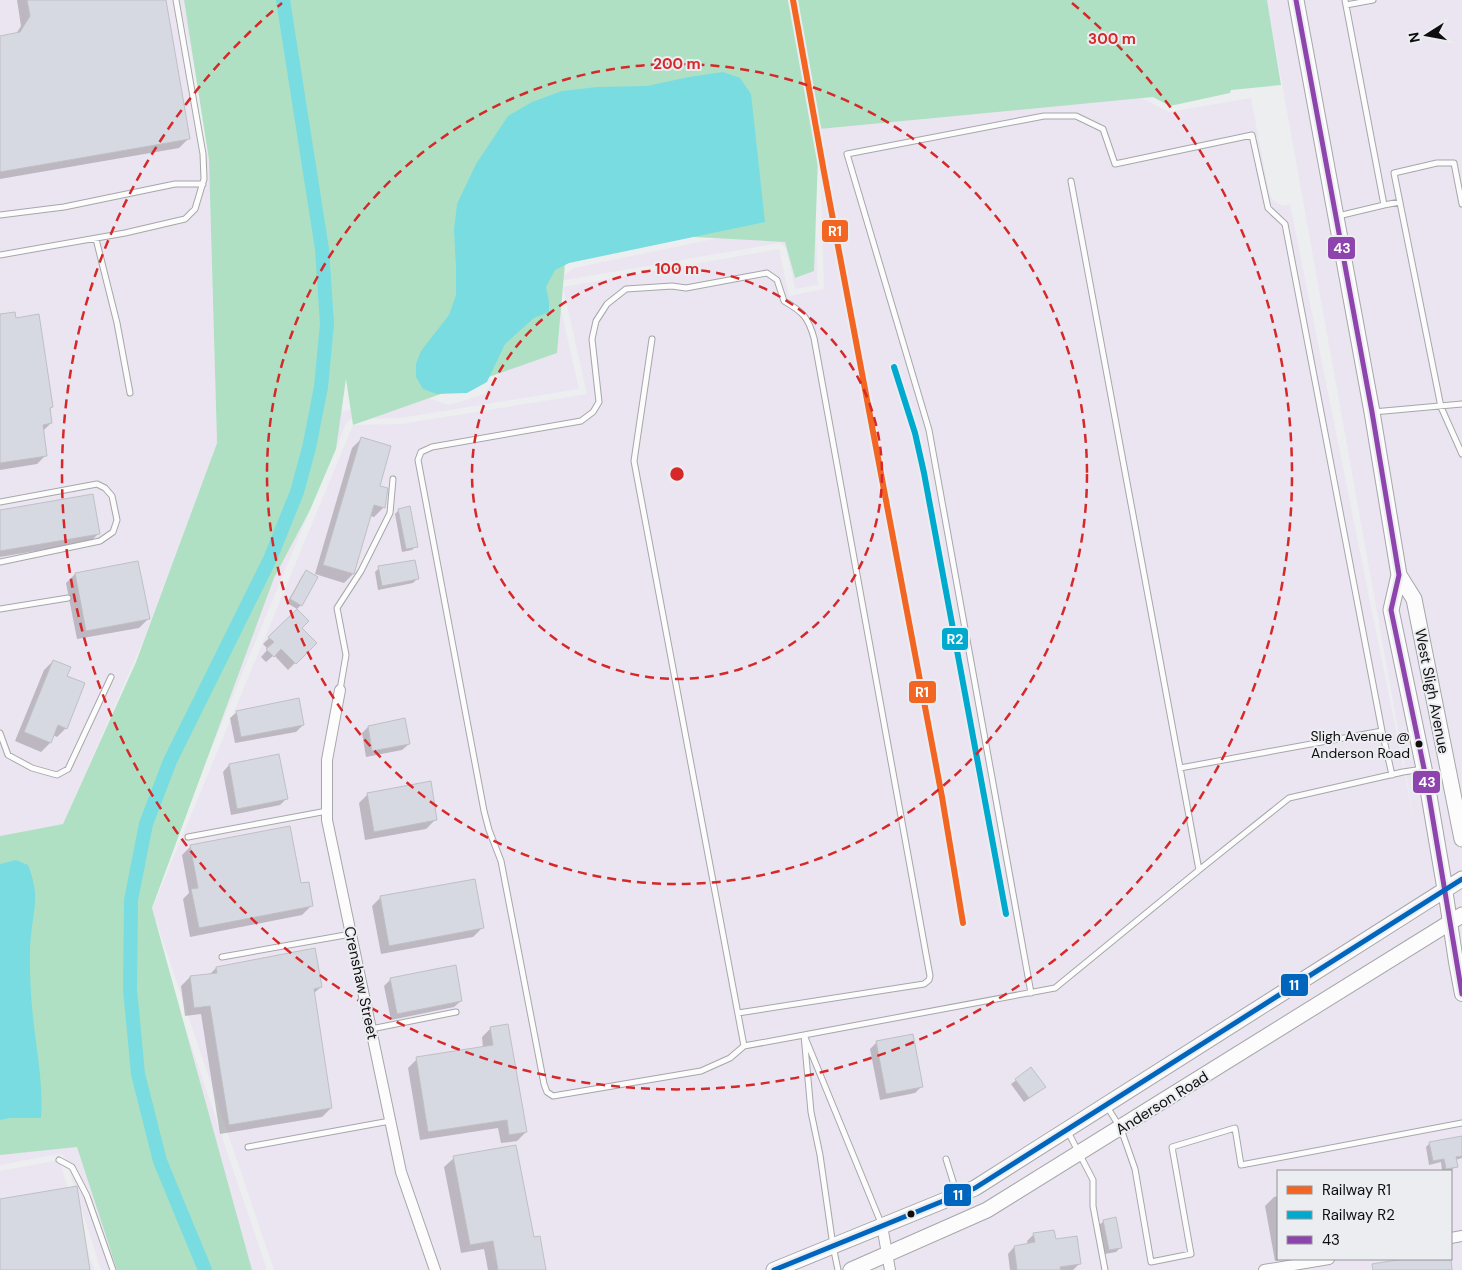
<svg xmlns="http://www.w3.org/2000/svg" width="1462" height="1270" font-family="'DM Sans',sans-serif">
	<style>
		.industrial { fill: #ebe5f2; fill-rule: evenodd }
		.green { fill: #b0e0c3 }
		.water { fill: #78dce1 }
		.shadow { fill: #0003 }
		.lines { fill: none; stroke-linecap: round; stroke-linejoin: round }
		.canal { stroke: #78dce1; stroke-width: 14 }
		.building { fill: #d6d9e2; stroke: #bfc0c2 }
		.service-casing { stroke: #a6a7a8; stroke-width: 7 }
		.minor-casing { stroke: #a6a7a8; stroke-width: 12 }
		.tertiary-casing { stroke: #a6a7a8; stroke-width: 16 }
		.secondary-casing { stroke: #a6a7a8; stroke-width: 17 }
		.service { stroke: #fcfcfd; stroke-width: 5 }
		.minor { stroke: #fcfcfd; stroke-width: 10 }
		.tertiary { stroke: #fcfcfd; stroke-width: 14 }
		.secondary { stroke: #fcfcfd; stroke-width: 15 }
		.bus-1-casing { stroke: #ecedf1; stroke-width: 9 }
		.bus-2-casing { stroke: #ecedf1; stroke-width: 9 }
		.bus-1 { stroke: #8e44ad; stroke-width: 5 }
		.bus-2 { stroke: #0065bd; stroke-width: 5 }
		.rail-1-casing { stroke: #ecedf1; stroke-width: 10 }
		.rail-2-casing { stroke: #ecedf1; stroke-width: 10 }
		.rail-1 { stroke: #f26522; stroke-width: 6 }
		.rail-2 { stroke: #00a9ce; stroke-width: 6 }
		.ring { fill: none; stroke: #d62828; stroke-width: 2.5; stroke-dasharray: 9 6 }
		.bus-dot { fill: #0f0f11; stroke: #ecedf1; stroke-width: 2 }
		.labels { text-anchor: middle; stroke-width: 4; stroke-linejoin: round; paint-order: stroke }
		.bus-label { font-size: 14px; fill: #0f0f11; stroke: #ecedf1; text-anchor: end }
		.street-label { font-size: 15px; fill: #0f0f11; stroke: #ecedf1 }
		.centre { fill: #d62828; stroke: #ecedf1; stroke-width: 2.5 }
		.ring-label { font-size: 15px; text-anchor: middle; font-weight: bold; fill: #d62828; stroke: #ecedf1; stroke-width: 4; stroke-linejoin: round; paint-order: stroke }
		.line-badge { stroke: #ecedf1; stroke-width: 2 }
		.badge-label { font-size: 14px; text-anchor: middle; font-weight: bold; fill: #fff }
	</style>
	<rect width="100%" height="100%" fill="#edeef0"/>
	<path class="industrial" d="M0,0H173L209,160L217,443L144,639L63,824L0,836Z
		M179,0H185L207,122Z
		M1267,0H1462V1270H274L152,909L353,425L401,424L587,394L563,287L779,249L789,296L824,289L819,129L1095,74L1169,112L1251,98L1269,192L1273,200L1282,206L1290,204L1417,835ZM1278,1171H1451V1259H1278Z
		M812,130L818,285L795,289L786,248L780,243L560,281L556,288L579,389L400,418L351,419L346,423L336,449L341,412L411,393L450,405L484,394L513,355L557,280L574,268L766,228Z
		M310,510L162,867L244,633Z
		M155,938L267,1270H223Z
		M0,1126L100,1127L140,1270H101L65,1158L63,1155L58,1154L0,1165Z
		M59,1160L94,1270H0V1171Z"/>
	<path class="green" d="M184,0H1267L1281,85L1231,90L1230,93L1170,106L1153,97L819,129L814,271L795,278L785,242L568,230L557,353L353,425L346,379L336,449L310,510L274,578L152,908L252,1270H117L77,1147L0,1155V836L63,824L136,662L217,443L209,160Z"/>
	<path class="water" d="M723,72L740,78L751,94L765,222L569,263L555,270L546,287L549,301V312L534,318L505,344L487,382L467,393L437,394L423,389L416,377V364L421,351L449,315L456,295V268L454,230L457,204L476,164L508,116L532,102L562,91L597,87L647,86L689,77Z
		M16,860L28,865C40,896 34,905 31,936C29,954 30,975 31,993C33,1035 44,1077 41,1118H10L0,1120V864Z"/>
	<path class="shadow" d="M17,0H164L188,139L179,148L0,179V37L16,34L21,26Z
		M0,315L52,407L49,410L51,423L43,431L46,455L37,464L0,470Z
		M361,439L378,487L386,489L383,508L374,517L370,516L353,574L344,583L315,574L352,448Z
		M399,510L416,546L412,550L402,552L395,514Z
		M0,511L99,533L90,542L0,557Z
		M379,568L417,579L413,583L378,590L375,572Z
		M306,572L301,605L297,609L287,603L302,576Z
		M75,574L148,619L139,628L77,639L66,583Z
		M297,611L300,628L315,643L288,670L274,655L266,662L261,657L268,649L263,644Z
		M53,661L66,676V728L57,737L53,735L50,743L41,752L15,741L44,670Z
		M237,712L303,725L296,732L235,743L230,718Z
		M368,727L409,744L402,750L366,757L362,733Z
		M278,756L287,798L280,805L231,815L223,772L229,765Z
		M368,794L435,820L426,829L365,840L359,803Z
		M191,846L300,884L311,906L302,915L190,937L183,899L189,893L182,855Z
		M381,897L482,928L473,937L381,954L372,906Z
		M314,949L321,987L313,994L331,1108L322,1117L220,1134L201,1014L185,1016L181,986L190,977L209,975L216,968Z
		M391,979L461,1001L454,1007L391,1020L384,986Z
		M491,1028L526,1132L517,1141L501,1143L498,1128L420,1140L408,1068L417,1059L483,1048L482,1037Z
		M877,1042L922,1086L915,1093L880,1100L870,1049Z
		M1031,1069L1040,1091L1024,1102L1011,1084Z
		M1462,1137V1158L1455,1160L1456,1166L1452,1170L1442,1171L1441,1162L1429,1165L1426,1147L1430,1143Z
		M454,1158L533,1238L545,1270H488L484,1249L461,1253L444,1167Z
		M1278,1196V1259H1285L1275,1261L1265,1206L1274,1197Z
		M1104,1221L1121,1247L1116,1252L1105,1254L1099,1225Z
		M1034,1234L1055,1241L1080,1263L1073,1270H1010L1008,1254L1014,1247L1028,1245L1027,1241Z"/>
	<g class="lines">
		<path class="canal" d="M205,1270L160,1161L138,1074L130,989L131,900L146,824L170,761L270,559L297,492L309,448L321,387L327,324L322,249L283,0"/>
	</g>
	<path class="building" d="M27,0H166L190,139L0,172V36L20,32L30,16Z
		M15,312L16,318L39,314L53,407L50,408L52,423L43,425L47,456L0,463V314Z
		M361,437L391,446L380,486L388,488L385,508L374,505L354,574L323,565Z
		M93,494L100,534L0,551V510Z
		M410,506L418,547L406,549L398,509Z
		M415,560L419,579L382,586L378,566Z
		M138,561L150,619L86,631L75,573Z
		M306,570L318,577L302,606L290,599Z
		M297,609L309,621L302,628L317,643L296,664L281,649L274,657L266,649L274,642L268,637Z
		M53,660L71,667L67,676L85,683L67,729L58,725L51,743L24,732Z
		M299,698L304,725L241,737L236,711Z
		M405,718L410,744L372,751L368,726Z
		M279,754L288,799L237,809L229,764Z
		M431,781L437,820L374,832L367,793Z
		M290,826L301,883L309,882L313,906L199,928L191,889L198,888L190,845Z
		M475,879L484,928L389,946L380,896Z
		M315,948L322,987L314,989L332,1108L229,1125L210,1006L194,1008L190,976L217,973L216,967Z
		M456,965L462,1001L397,1014L390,978Z
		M508,1024L527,1132L509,1135L507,1120L428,1132L416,1057L493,1045L490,1027Z
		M913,1034L923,1087L886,1094L876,1041Z
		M1031,1067L1046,1087L1029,1098L1015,1079Z
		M1462,1136V1156L1456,1157L1458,1167L1446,1169L1444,1159L1433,1161L1429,1142Z
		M516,1145L534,1237L540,1236L546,1270H498L493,1241L470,1245L453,1156Z
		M77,1186L90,1270H0V1199Z
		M1116,1217L1122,1248L1109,1250L1103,1220Z
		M1054,1230L1056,1239L1077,1236L1081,1264L1060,1267L1061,1270H1017L1014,1246L1035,1242L1033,1233Z
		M1403,1259H1451L1452,1270H1373L1372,1264Z"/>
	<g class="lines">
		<g class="service-casing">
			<path id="service" d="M1346,5L1373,0
				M1462,204L1454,163H1437L1394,173L1441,407L1462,454
				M1384,205L1400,202
				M0,215L64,207L175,184H203
				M1338,216L1384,205L1345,0
				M96,239L117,323L130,393
				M0,255L125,233L185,219L195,209L204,179L203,154L176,0
				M652,339L634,461L744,1046L804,1035L811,1112L820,1155L833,1246L838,1270
				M1373,412L1462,404
				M0,502L97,484L105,488L112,496L117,520L113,532L100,541L0,562
				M0,609L68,598
				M340,690L346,655L337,608L361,571L390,513L393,479
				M0,733L8,755L32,768L57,775L68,769L111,677
				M1180,768L1382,731L1392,775
				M188,837L327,811
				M1199,870L1289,798L1403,772L1423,769
				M222,957L351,934
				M1031,993L929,430L847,154L1044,116H1076L1103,129L1115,164L1252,135L1268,208L1285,224L1382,731
				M738,1013L924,984L929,980L930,976L814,338C808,317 803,312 784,301L777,280L767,273L686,288L672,286L626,289L607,304L596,321L592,339L599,402L593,412L581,421L432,447L421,452L418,460L484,811L489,830L501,861L544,1084L547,1092L553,1096L701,1071L730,1058L744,1046
				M371,1029L456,1012
				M1106,1105L1121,1129L1135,1169L1151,1262L1191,1254L1172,1147L1235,1128L1241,1165L1462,1123
				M1067,1130L1093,1180V1206L1105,1270
				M248,1147L390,1121
				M946,1159L957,1194
				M59,1160L72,1167L87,1196L113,1270
				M881,1223L804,1035L1055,988L1199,870L1071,181"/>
		</g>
		<g class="minor-casing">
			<path id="minor" d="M340,690L327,760V820L401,1172L435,1270
				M882,1226L890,1270
				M1451,1238L1462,1236
				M1264,1270L1329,1259"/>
		</g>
		<g class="tertiary-casing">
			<path id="tertiary" d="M1445,889L1456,962L1462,994"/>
		</g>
		<g class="secondary-casing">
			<path id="secondary" d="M1296,0L1372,412L1399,575L1391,610L1426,778L1445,889
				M1399,575L1414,599L1462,839
				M774,1270L975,1188L1462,879
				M851,1270L987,1210L1462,915"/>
		</g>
		<use href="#service" class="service"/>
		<use href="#minor" class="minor"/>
		<use href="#tertiary" class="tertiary"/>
		<use href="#secondary" class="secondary"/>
		<g class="bus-1-casing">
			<path id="bus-1" d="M1296,0L1372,412L1399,575L1391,610L1426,778L1462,994"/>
		</g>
		<g class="bus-2-casing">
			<path id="bus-2" d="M774,1270L975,1188L1462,879"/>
		</g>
		<use href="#bus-1" class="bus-1"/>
		<use href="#bus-2" class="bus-2"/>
		<g class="rail-1-casing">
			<path id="rail-1" d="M793,0L824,172L942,797L963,923"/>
		</g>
		<g class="rail-2-casing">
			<path id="rail-2" d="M894,367L915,433L924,473L1006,914"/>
		</g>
		<use href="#rail-1" class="rail-1"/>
		<use href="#rail-2" class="rail-2"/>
	</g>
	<g class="ring">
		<circle cx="677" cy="474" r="205"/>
		<circle cx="677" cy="474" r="410"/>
		<path d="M1072 3A615 615 0 1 1 282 3"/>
	</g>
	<g class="bus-dot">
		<circle cx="1419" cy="744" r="4.5"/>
		<circle cx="911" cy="1214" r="4.5"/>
	</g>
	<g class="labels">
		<g class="bus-label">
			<text x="1410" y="741">Sligh Avenue @<tspan x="1410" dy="17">Anderson Road</tspan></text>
		</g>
		<g class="street-label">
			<text transform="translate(1432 691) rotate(79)" y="5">West Sligh Avenue</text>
			<text transform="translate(361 983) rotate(78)" y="5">Crenshaw Street</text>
			<text transform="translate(1162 1103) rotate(-32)" y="5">Anderson Road</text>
		</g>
	</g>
	<circle cx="677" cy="474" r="8" class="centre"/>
	<g class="ring-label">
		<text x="1112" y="44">300 m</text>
		<text x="677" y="69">200 m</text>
		<text x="677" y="274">100 m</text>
	</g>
	<g class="line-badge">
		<rect x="821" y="219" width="28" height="24" rx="5" fill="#f26522"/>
		<rect x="1327" y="236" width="29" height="24" rx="5" fill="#8e44ad"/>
		<rect x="941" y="627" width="28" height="24" rx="5" fill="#00a9ce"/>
		<rect x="908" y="680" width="29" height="24" rx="5" fill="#f26522"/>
		<rect x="1412" y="770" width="29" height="24" rx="5" fill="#8e44ad"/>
		<rect x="1280" y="973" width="29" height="24" rx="5" fill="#0065bd"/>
		<rect x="943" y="1183" width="29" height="24" rx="5" fill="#0065bd"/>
	</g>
	<g class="badge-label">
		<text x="835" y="236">R1</text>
		<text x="1342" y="253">43</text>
		<text x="955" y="644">R2</text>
		<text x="922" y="697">R1</text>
		<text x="1427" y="787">43</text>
		<text x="1294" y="990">11</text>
		<text x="958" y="1200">11</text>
	</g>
	<rect x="1277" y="1170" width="175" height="90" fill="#ecedf1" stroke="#949497"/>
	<rect x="1287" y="1186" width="25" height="8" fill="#f26522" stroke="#949497"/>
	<text x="1322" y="1195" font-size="15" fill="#0f0f11">Railway R1</text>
	<rect x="1287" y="1211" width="25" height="8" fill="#00a9ce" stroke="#949497"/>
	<text x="1322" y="1220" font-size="15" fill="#0f0f11">Railway R2</text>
	<rect x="1287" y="1236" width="25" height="8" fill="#8e44ad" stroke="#949497"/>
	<text x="1322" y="1245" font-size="15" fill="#0f0f11">43</text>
	<g transform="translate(1427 35) rotate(259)" stroke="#ecedf1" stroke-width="4" paint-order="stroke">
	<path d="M0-4L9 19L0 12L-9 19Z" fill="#0f0f11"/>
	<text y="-8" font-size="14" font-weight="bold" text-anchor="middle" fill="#0f0f11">N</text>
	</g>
</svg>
